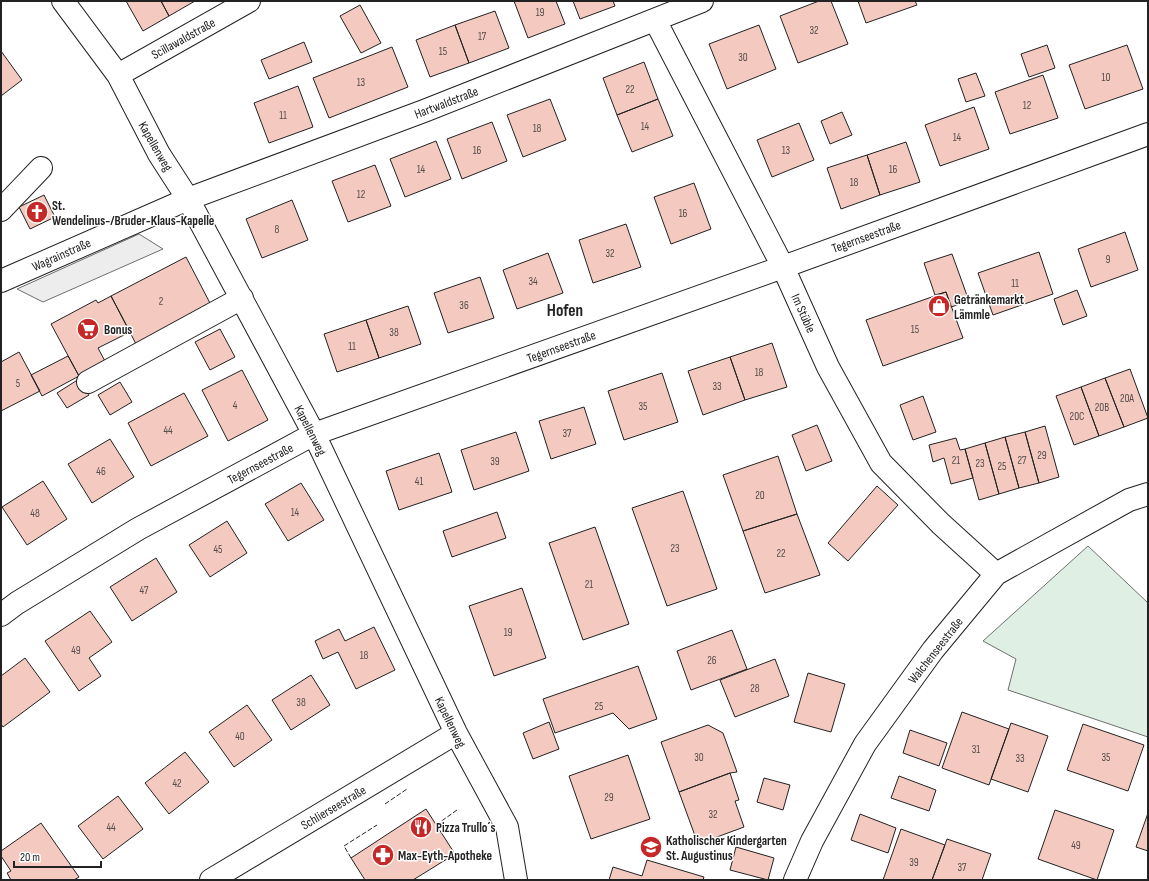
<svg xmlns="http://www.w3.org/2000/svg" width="1149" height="881" font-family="'Sofia Sans Condensed',sans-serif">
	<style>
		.green { fill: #e0efe3; stroke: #6f6f6f }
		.parking { fill: #ededed; stroke: #6f6f6f }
		.building { fill: #f3c9c0; stroke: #222 }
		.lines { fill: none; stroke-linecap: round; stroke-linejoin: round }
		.minor-casing { stroke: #222; stroke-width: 24 }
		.minor { stroke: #fff; stroke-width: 22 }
		.fence { stroke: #222; stroke-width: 1; stroke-dasharray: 5 2; stroke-linecap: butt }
		.labels { text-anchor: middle; stroke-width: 3; stroke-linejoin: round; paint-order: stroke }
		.number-label { font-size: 11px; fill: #564c4a }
		.street-label { font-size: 13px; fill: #222; stroke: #fff }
		.poi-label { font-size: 13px; font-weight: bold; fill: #222; stroke: #fff; text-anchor: start }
		.district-label { font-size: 17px; font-weight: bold; fill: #222; stroke: #fff }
	</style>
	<rect width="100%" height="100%" fill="#fff"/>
	<path class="green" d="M1088,546L1148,603V737L1008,690L1016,659L983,641Z"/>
	<path class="parking" d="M139,234L163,249L43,302L17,289Z"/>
	<path class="building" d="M126,1H161L169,16L143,31Z
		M161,1H195L169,16Z
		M514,1H556L565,24L528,38Z
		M573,1H613L615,6L580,19Z
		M819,1H831L848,44L798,63L780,16Z
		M858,1H915L917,5L866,23Z
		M360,5L381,43L361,53L340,16Z
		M495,11L509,48L469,63L455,25Z
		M455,25L469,63L430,77L416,40Z
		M759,25L776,69L727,89L709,44Z
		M304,42L312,62L269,79L261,60Z
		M1047,45L1055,68L1029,77L1021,54Z
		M1127,45L1143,89L1085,109L1069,65Z
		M392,47L408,87L329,118L313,78Z
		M1,51L22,80L1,96Z
		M644,62L658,99L617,115L603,78Z
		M976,73L985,96L966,102L958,79Z
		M1043,75L1058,118L1010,134L995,92Z
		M298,86L313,127L269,143L254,103Z
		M550,99L566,140L523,157L507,115Z
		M658,99L673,136L632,152L617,115Z
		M974,107L989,149L940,166L925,125Z
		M842,112L852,135L830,144L821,121Z
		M492,122L507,161L462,179L447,139Z
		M799,123L814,160L772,177L757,140Z
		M436,141L451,179L405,197L390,159Z
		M906,142L920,182L880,195L867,155Z
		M867,155L880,195L841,209L827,168Z
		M375,165L391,206L348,222L332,181Z
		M694,183L711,229L671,244L654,197Z
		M44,195L55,217L30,229L19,207Z
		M292,200L308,240L262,258L246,219Z
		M626,224L641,267L593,283L579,240Z
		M1125,232L1138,270L1091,287L1078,249Z
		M1039,252L1053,294L993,315L978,273Z
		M548,253L563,293L517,309L503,270Z
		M952,254L969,301L951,307L946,292L935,295L924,263Z
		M186,257L211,305L136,344L111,296Z
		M480,277L494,318L448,333L434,293Z
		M1077,290L1087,316L1063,325L1054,299Z
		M946,292L963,338L883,366L866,320Z
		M111,296L130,332L98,348L106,363L79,376L51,324L96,300L98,303Z
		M408,306L421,344L379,358L366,320Z
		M366,320L379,358L337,372L324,334Z
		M220,329L235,357L210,370L195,342Z
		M772,343L787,387L745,400L730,357Z
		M19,352L40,391L1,411V362Z
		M68,356L79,376L42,396L31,375Z
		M730,357L745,400L703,415L688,371Z
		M1130,369L1148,418L1124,427L1105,378Z
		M242,370L268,420L228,441L202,390Z
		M662,373L678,422L624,440L608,391Z
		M1105,378L1124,427L1099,436L1081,387Z
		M79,379L89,395L67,408L57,393Z
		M120,382L132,402L110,415L98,395Z
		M1081,387L1099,436L1074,445L1056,396Z
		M184,393L208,436L151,466L128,423Z
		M923,396L936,432L913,440L900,405Z
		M584,407L596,444L551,459L539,421Z
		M817,425L832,461L806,471L792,435Z
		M1045,426L1059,477L1039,483L1025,432Z
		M516,432L529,471L474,490L461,450Z
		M1025,432L1039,483L1019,488L1005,437Z
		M1005,437L1019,488L999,494L985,443Z
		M956,438L960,450L965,449L973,478L951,484L944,458L933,462L929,445Z
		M110,439L134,477L92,503L68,464Z
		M985,443L999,494L979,500L965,449Z
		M439,453L452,492L399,510L386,471Z
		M778,456L797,514L743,531L723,475Z
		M43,481L67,519L27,545L2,507Z
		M301,483L324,520L288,541L265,504Z
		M877,486L898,505L848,561L828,543Z
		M683,491L717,589L667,606L632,508Z
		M497,512L506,538L452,557L443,531Z
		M797,514L820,575L765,593L743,531Z
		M227,521L247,553L210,577L189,545Z
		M595,527L629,624L583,640L549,543Z
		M156,558L177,592L132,621L110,587Z
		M522,588L546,658L494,676L469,606Z
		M90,611L112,642L89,658L101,676L79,691L45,641Z
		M374,627L395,670L356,689L338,652L323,659L315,641L339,629L345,641Z
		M732,630L747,669L691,690L677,651Z
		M25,658L50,692L3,727L1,724V676Z
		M775,659L789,696L735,717L720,680Z
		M638,666L657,719L629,729L613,713L555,733L543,699Z
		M808,673L845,684L831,732L794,722Z
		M311,675L330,705L291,730L272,700Z
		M247,705L272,740L234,767L209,732Z
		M962,712L1009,729L989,785L942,768Z
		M549,722L559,749L533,759L523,733Z
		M1011,723L1048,736L1028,792L991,779Z
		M1083,724L1144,745L1128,791L1067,770Z
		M708,725L723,733L737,772L730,773L679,792L661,742Z
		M910,730L947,743L939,766L903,753Z
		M185,752L209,782L169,814L145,783Z
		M628,755L650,819L591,839L569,776Z
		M730,773L739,800L735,801L744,827L698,844L679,792Z
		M899,776L936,790L929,811L891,798Z
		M764,778L790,785L783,810L757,802Z
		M118,796L143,829L103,859L78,826Z
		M426,809L455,854L413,880H365L351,858Z
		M1055,810L1114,830L1097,880L1038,859Z
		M1148,813V851L1136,847Z
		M860,814L896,828L888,853L851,840Z
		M41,823L79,877L74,880H11L7,873L11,871L1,856V851Z
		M901,829L945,845L932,880H883Z
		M947,839L991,854L982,880H932Z
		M736,847L774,858L768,880L730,870Z
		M647,860L704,877L703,880H609L613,867L642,876Z"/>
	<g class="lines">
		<g class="minor-casing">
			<path id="minor" d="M63,1L118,75L159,154L188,199L314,434L456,733L507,827L516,880
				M655,20L783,267L828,367L881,463L941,524L996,574
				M118,75L249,1
				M1,210L41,168
				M1,281L188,199L424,111L702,1
				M88,382L242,298
				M1,615L17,603L138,529L314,434L783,267L1148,134
				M211,880L456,733
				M795,880L812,841L865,744L933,650L996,574L1129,500L1148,494"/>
		</g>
		<use href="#minor" class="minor"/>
		<path class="fence" d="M385,804L407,789
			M436,825L457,810
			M351,858L344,846L377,825"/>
	</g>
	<defs>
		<g id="church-disc" transform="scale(1.15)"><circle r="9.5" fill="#c62828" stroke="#fff"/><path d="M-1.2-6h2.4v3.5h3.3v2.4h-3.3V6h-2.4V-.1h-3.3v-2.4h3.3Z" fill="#fff"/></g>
		<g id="shop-disc" transform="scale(1.15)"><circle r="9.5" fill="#c62828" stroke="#fff"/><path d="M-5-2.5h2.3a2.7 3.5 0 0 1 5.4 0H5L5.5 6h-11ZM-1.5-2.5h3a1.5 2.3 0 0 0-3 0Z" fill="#fff"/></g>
		<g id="supermarket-disc" transform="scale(1.15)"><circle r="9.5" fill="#c62828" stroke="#fff"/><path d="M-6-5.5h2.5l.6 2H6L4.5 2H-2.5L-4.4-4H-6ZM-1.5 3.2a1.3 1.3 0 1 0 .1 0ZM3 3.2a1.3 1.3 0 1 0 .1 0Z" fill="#fff"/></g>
		<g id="restaurant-disc" transform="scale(1.15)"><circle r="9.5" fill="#c62828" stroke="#fff"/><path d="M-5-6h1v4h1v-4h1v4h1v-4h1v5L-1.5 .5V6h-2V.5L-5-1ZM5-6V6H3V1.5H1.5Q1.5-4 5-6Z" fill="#fff"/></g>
		<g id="school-disc" transform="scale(1.15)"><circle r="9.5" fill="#c62828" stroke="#fff"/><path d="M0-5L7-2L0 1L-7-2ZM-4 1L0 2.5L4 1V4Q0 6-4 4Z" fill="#fff"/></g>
		<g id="pharmacy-disc" transform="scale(1.15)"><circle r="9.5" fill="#c62828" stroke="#fff"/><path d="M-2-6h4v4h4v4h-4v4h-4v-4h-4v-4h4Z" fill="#fff"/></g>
	</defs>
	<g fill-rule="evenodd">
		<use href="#church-disc" x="37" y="212"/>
		<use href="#shop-disc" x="939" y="306"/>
		<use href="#supermarket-disc" x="88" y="329"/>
		<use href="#restaurant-disc" x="421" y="827"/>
		<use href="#school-disc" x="651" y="847"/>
		<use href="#pharmacy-disc" x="383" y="855"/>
	</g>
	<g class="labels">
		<g class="number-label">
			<text x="540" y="16">19</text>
			<text x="814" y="34">32</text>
			<text x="482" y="40">17</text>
			<text x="443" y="55">15</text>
			<text x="743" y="61">30</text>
			<text x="1106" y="81">10</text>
			<text x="361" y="86">13</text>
			<text x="630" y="93">22</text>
			<text x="1027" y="109">12</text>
			<text x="283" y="119">11</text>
			<text x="645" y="130">14</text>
			<text x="537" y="132">18</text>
			<text x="957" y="141">14</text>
			<text x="477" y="154">16</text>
			<text x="786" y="154">13</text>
			<text x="421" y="173">14</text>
			<text x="893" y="173">16</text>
			<text x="854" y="186">18</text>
			<text x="361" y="198">12</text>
			<text x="683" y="217">16</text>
			<text x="277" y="233">8</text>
			<text x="610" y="257">32</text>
			<text x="1108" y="263">9</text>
			<text x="533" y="285">34</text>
			<text x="1015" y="287">11</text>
			<text x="161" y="305">2</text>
			<text x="464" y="309">36</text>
			<text x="915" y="333">15</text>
			<text x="394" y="336">38</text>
			<text x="352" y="350">11</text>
			<text x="759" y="376">18</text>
			<text x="18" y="387">5</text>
			<text x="717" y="390">33</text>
			<text x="1127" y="402">20A</text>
			<text x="235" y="409">4</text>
			<text x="643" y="410">35</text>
			<text x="1102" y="411">20B</text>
			<text x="1077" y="420">20C</text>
			<text x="168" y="434">44</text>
			<text x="567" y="437">37</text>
			<text x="1042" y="459">29</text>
			<text x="956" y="464">21</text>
			<text x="1022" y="464">27</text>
			<text x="495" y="465">39</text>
			<text x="980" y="467">23</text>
			<text x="1002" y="470">25</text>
			<text x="101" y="475">46</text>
			<text x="419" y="485">41</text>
			<text x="760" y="499">20</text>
			<text x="295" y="516">14</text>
			<text x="35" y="517">48</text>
			<text x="675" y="552">23</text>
			<text x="218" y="553">45</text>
			<text x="781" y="557">22</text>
			<text x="589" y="588">21</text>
			<text x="144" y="594">47</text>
			<text x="508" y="636">19</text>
			<text x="76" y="654">49</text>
			<text x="364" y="659">18</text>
			<text x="712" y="664">26</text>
			<text x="755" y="692">28</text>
			<text x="301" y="706">38</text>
			<text x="599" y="710">25</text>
			<text x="240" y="740">40</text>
			<text x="976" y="753">31</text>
			<text x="699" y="761">30</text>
			<text x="1106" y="761">35</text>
			<text x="1020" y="762">33</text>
			<text x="177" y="787">42</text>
			<text x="609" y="801">29</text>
			<text x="713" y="818">32</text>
			<text x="111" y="831">44</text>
			<text x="1076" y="849">49</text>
			<text x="914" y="866">39</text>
			<text x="962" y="871">37</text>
		</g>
		<g class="street-label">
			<text transform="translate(183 38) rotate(-29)" y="5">Scillawaldstraße</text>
			<text transform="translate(446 102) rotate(-21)" y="5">Hartwaldstraße</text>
			<text transform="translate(156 146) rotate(60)" y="5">Kapellenweg</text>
			<text transform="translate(866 236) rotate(-20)" y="5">Tegernseestraße</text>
			<text transform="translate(61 254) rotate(-24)" y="5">Wagrainstraße</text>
			<text transform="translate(804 313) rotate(66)" y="5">Im Stüble</text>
			<text transform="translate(561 346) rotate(-20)" y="5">Tegernseestraße</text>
			<text transform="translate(311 430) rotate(63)" y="5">Kapellenweg</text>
			<text transform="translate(260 463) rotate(-28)" y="5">Tegernseestraße</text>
			<text transform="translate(935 650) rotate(-52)" y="5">Walchenseestraße</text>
			<text transform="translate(451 722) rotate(64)" y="5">Kapellenweg</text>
			<text transform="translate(333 807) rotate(-31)" y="5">Schlierseestraße</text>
		</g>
		<g class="poi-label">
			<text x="52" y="210">St.<tspan x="52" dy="15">Wendelinus-/Bruder-Klaus-Kapelle</tspan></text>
			<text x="954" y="304">Getränkemarkt<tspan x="954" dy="15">Lämmle</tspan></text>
			<text x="104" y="334">Bonus</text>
			<text x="436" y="832">Pizza Trullo´s</text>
			<text x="666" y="845">Katholischer Kindergarten<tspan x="666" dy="15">St. Augustinus</tspan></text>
			<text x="398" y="860">Max-Eyth-Apotheke</text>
		</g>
		<g class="district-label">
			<text x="565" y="316">Hofen</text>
		</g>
	</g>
	<rect width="1149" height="881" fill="none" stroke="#222222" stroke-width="4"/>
	<path d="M14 861v6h87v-6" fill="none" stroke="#222222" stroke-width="2"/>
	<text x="20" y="861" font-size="12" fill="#222222" stroke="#ffffff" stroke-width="3" paint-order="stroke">20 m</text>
</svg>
